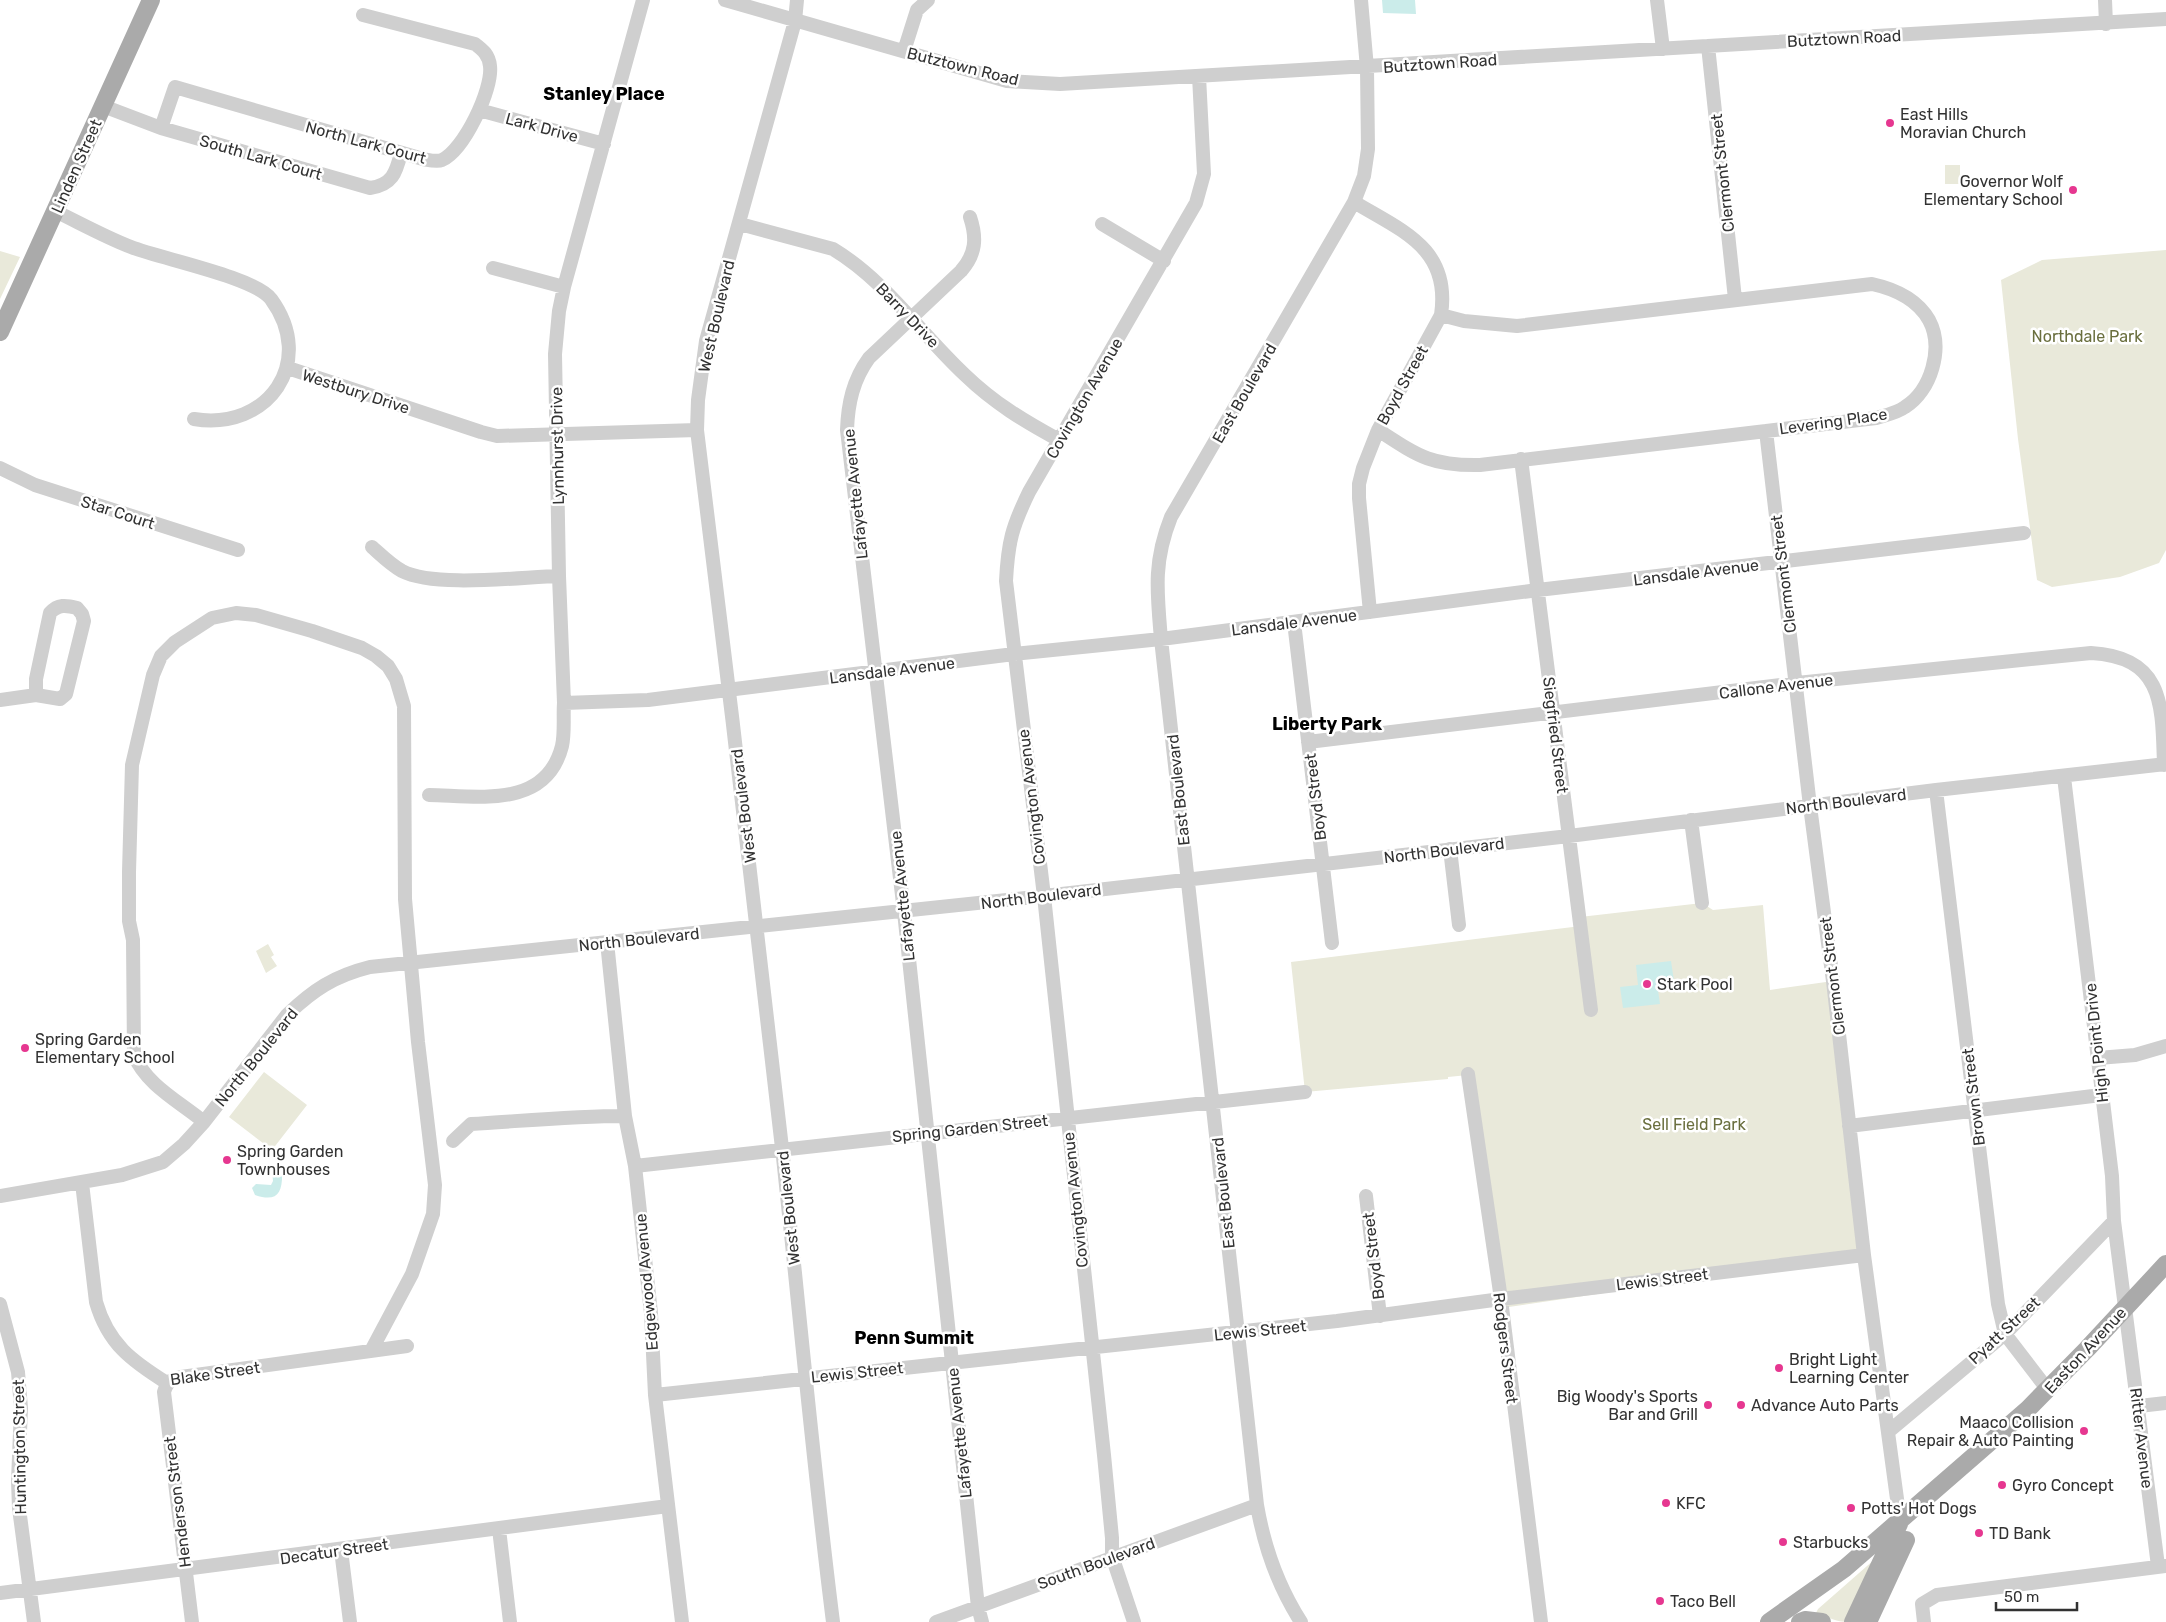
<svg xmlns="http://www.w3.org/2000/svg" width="2166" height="1622" font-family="Rubik,sans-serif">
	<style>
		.green { fill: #e9e9da }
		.water { fill: #cbecea }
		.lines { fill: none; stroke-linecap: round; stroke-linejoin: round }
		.minor { stroke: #cfcfcf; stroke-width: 14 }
		.major { stroke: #aaa; stroke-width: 18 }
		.poi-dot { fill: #e63790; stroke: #fff; stroke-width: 2 }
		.labels { text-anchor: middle; stroke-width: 5; stroke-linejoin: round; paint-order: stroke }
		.street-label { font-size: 16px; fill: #323232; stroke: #fff }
		.poi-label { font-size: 16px; fill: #323232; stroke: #fff; text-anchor: start }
		.park-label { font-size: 16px; fill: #6a6f3e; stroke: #fff }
		.neighbourhood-label { font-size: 18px; font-weight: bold; fill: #000; stroke: #fff }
	</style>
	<rect width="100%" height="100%" fill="#fff"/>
	<path class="green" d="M1945,165H1960V184H1945Z
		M2166,250V550L2159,563L2120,577L2052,587L2037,580L2018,439L2001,280L2042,260Z
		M0,251L20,257L0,299Z
		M1702,903L1713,910L1763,905L1770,990L1833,981L1864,1255L1502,1308L1468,1075L1448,1077V1079L1305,1092L1291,962L1581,926L1580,917Z
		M268,944L274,955L271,957L277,966L266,973L256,951Z
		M264,1072L307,1105L272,1150L229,1117Z
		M1875,1559L1848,1622C1836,1622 1828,1617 1816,1613L1818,1609Z"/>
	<path class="water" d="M1382,0H1415L1416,14L1383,13Z
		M1671,961L1674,981L1657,983L1660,1004L1623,1008L1620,987L1638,985L1636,965Z
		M282,1170C283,1192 278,1203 255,1195L252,1188L256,1184L271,1185L273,1181L272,1171Z"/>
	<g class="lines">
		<path class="minor" d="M725,0L1007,81L1060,84L2166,19
			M797,0L795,21L706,341L698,400L697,430C727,669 755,909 782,1148C799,1306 813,1464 833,1622
			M1657,0L1663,49
			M2105,0L2106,24
			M1708,46L1735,299
			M904,51L917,10L928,0
			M103,106L161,128L370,188C392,185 396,173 401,153
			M479,110L604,144
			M161,128L175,87L423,159C429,160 437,162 442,160C464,150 493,89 490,66C489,55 483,50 475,44L363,15
			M1354,202C1402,231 1451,248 1441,315L1378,430L1363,468L1359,484V498L1370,612
			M55,211C80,223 105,237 131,247C162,259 254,277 271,299C317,362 268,431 194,419
			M970,217C977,238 976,254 961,271L869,358C853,380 848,403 847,430L904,912L978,1607L982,1622
			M740,224L833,249C886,281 920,333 965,375C994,403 1024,421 1059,440
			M1102,224L1164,261
			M493,268L564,287
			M288,368L481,432L497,436L697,430
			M1378,430C1418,456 1431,466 1480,465L1876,418C1886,415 1897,413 1905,407C1931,391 1944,348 1929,320C1917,299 1895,289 1872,284L1517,326L1464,321L1441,315
			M1766,431L1810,806L1833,981L1864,1255L1900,1521
			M1521,459L1591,1010
			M0,468L35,485L238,550
			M372,547C381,555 391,565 402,571C435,588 520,577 559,576
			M1294,622L1332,943
			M0,700L36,695L60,699L66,694L84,621L82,614L77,608C66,605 58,604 50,613L36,679V695
			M564,703L648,700L1014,654L1161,639L1538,590L2024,533
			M1308,742L1797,683L2091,653C2165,657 2162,707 2164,765
			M2064,777L2112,1176L2114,1221L2158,1566
			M1936,790L1998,1304L2005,1334L2048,1390
			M429,795C479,796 546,809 562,746C565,733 563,717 564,703L559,576L555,354L559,311L564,287L643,0
			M1691,820L1702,903
			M1450,849L1459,925
			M607,942L625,1116L635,1166L651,1313L655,1395L682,1622
			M2098,1058L2135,1055L2166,1046
			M1468,1074L1501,1299L1541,1622
			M204,1122C180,1102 146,1085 134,1055L133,940L129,921V872L132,765L153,675L161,656L175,642L212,618L236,613L256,615L312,631L362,648L376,656L388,666L396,679L404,706L405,899L418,1042L435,1185L433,1214L412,1274L371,1351
			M1849,1126L2101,1095
			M453,1141L471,1124C522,1121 573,1116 625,1116
			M635,1166L1305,1092
			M82,1183L96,1302C108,1344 132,1361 167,1383
			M0,1196L122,1175L163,1162L184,1144L204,1122L287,1015C313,990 334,976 370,967L1044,896L1569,836L1936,790L2166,764
			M1366,1196L1380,1316
			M0,1304L18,1372L21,1408L18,1481L19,1508L34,1622
			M655,1395L1337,1321L1501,1299L1864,1255
			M2139,1406L2166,1403
			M1888,1432L2005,1334L2114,1221
			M499,1529L510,1622
			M341,1550L350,1622
			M0,1593L668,1506
			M192,1622L164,1392C167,1382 171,1379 181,1377L407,1346
			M936,1622L1257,1505
			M1134,1622L1112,1556V1538L1104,1455L1044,896L1006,581C1008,542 1012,527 1029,492L1196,203L1204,174L1199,76
			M1301,1622C1278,1586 1264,1546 1257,1505L1161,639C1157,592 1153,562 1171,517L1354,202L1364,176L1368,149L1367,68L1361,0
			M1924,1622L1922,1604L1937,1595L2165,1566"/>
		<path class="major" d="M0,332L151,0
			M1769,1622L1844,1569L2028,1409L2087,1349L2166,1264
			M1800,1622L1805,1620L1822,1622
			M1853,1622L1899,1524
			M1868,1622L1906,1540"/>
	</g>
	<g class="poi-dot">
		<circle cx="1890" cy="123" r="5"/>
		<circle cx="2073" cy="190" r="5"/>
		<circle cx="1647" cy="984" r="5"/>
		<circle cx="25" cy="1048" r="5"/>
		<circle cx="227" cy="1160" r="5"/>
		<circle cx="1779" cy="1368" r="5"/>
		<circle cx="1708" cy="1405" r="5"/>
		<circle cx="1741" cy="1405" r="5"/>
		<circle cx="2084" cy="1431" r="5"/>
		<circle cx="2002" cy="1485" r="5"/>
		<circle cx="1666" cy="1503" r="5"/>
		<circle cx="1851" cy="1508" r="5"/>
		<circle cx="1979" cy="1533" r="5"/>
		<circle cx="1783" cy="1542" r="5"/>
		<circle cx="1660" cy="1601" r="5"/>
	</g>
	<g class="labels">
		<g class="street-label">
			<text transform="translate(1844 38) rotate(-3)" y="6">Butztown Road</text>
			<text transform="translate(1440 63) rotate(-4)" y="6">Butztown Road</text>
			<text transform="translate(963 66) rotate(14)" y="6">Butztown Road</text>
			<text transform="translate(542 127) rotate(15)" y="6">Lark Drive</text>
			<text transform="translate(366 142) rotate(15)" y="6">North Lark Court</text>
			<text transform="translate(261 157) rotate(16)" y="6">South Lark Court</text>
			<text transform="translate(76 166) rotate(-66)" y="6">Linden Street</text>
			<text transform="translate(1722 173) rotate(-96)" y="6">Clermont Street</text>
			<text transform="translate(908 315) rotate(46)" y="6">Barry Drive</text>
			<text transform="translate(716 316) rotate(-77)" y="6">West Boulevard</text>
			<text transform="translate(1402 385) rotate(-61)" y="6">Boyd Street</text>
			<text transform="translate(356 391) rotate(18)" y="6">Westbury Drive</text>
			<text transform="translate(1244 393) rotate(-60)" y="6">East Boulevard</text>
			<text transform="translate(1084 398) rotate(-60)" y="6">Covington Avenue</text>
			<text transform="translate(1833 421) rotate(-8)" y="6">Levering Place</text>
			<text transform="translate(557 446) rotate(-91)" y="6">Lynnhurst Drive</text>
			<text transform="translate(855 494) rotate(-96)" y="6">Lafayette Avenue</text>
			<text transform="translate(118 512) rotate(18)" y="6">Star Court</text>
			<text transform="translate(1696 572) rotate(-7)" y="6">Lansdale Avenue</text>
			<text transform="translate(1783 574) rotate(-97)" y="6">Clermont Street</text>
			<text transform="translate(1294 622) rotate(-7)" y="6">Lansdale Avenue</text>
			<text transform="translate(892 670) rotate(-7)" y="6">Lansdale Avenue</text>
			<text transform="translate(1776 686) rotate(-7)" y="6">Callone Avenue</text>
			<text transform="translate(1556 735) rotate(83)" y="6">Siegfried Street</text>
			<text transform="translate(1178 790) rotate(-96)" y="6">East Boulevard</text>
			<text transform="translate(1031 797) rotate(-97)" y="6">Covington Avenue</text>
			<text transform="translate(1315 797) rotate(-97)" y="6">Boyd Street</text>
			<text transform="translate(1846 801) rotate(-7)" y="6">North Boulevard</text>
			<text transform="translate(743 806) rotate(-97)" y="6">West Boulevard</text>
			<text transform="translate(1444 850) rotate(-7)" y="6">North Boulevard</text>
			<text transform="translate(902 896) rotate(-96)" y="6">Lafayette Avenue</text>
			<text transform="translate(1041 896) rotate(-7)" y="6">North Boulevard</text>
			<text transform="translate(639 939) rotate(-6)" y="6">North Boulevard</text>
			<text transform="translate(1832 976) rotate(-97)" y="6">Clermont Street</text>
			<text transform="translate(2096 1043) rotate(-96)" y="6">High Point Drive</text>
			<text transform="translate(256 1057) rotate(-51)" y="6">North Boulevard</text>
			<text transform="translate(1973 1097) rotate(-97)" y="6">Brown Street</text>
			<text transform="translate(970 1128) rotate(-6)" y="6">Spring Garden Street</text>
			<text transform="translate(1223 1193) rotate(-96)" y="6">East Boulevard</text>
			<text transform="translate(1075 1200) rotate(-96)" y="6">Covington Avenue</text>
			<text transform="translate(788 1208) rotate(-96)" y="6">West Boulevard</text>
			<text transform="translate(1373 1256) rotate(-97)" y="6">Boyd Street</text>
			<text transform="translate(1662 1279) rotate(-7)" y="6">Lewis Street</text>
			<text transform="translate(646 1282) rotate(-95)" y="6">Edgewood Avenue</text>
			<text transform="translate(1260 1330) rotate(-6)" y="6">Lewis Street</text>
			<text transform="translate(2004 1330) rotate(-43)" y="6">Pyatt Street</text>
			<text transform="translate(1506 1348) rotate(83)" y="6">Rodgers Street</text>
			<text transform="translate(2085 1350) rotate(-47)" y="6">Easton Avenue</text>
			<text transform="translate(857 1372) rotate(-6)" y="6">Lewis Street</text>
			<text transform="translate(215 1373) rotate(-8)" y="6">Blake Street</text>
			<text transform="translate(959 1433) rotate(-96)" y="6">Lafayette Avenue</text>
			<text transform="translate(2142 1438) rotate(83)" y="6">Ritter Avenue</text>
			<text transform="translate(19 1447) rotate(-91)" y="6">Huntington Street</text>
			<text transform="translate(177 1502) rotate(-97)" y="6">Henderson Street</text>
			<text transform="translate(334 1551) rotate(-8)" y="6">Decatur Street</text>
			<text transform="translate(1096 1563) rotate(-20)" y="6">South Boulevard</text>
		</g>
		<g class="poi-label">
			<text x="1900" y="120">East Hills<tspan x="1900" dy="18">Moravian Church</tspan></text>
			<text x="2063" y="187" text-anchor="end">Governor Wolf<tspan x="2063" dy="18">Elementary School</tspan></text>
			<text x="1657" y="990">Stark Pool</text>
			<text x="35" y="1045">Spring Garden<tspan x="35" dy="18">Elementary School</tspan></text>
			<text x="237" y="1157">Spring Garden<tspan x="237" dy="18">Townhouses</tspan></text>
			<text x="1789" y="1365">Bright Light<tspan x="1789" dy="18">Learning Center</tspan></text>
			<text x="1698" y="1402" text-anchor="end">Big Woody's Sports<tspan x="1698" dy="18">Bar and Grill</tspan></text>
			<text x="1751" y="1411">Advance Auto Parts</text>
			<text x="2074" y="1428" text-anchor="end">Maaco Collision<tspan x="2074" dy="18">Repair &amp; Auto Painting</tspan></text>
			<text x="2012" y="1491">Gyro Concept</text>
			<text x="1676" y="1509">KFC</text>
			<text x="1861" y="1514">Potts' Hot Dogs</text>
			<text x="1989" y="1539">TD Bank</text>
			<text x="1793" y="1548">Starbucks</text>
			<text x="1670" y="1607">Taco Bell</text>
		</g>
		<g class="park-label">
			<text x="2087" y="342">Northdale Park</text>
			<text x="1694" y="1130">Sell Field Park</text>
		</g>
		<g class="neighbourhood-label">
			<text x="604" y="100">Stanley Place</text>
			<text x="1327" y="730">Liberty Park</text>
			<text x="914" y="1344">Penn Summit</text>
		</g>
	</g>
	<path d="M1996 1602v8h81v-8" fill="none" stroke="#323232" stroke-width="2.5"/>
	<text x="2004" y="1602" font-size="15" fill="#323232" stroke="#ffffff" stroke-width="4" paint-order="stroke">50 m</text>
</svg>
